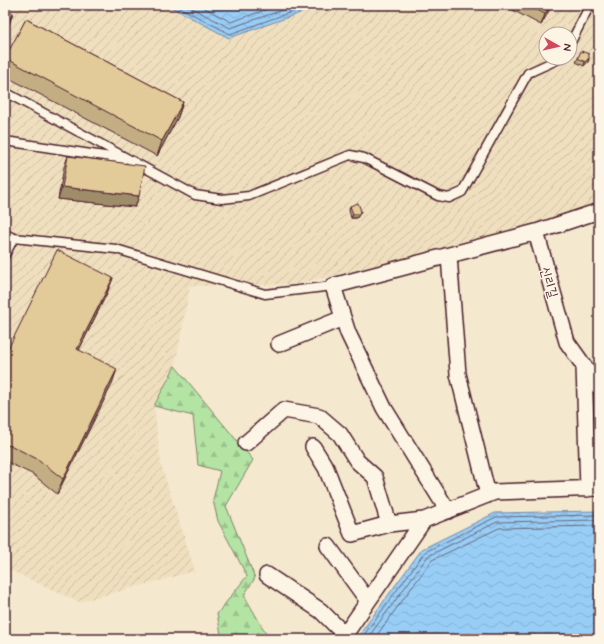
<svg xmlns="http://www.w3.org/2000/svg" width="604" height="644" font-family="Mynerve,'Poor Story',sans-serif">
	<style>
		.industrial { fill: url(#industrial-furrows); fill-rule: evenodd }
		.forest { fill: url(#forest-firs); stroke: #7e8268 }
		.water { fill: url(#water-waves); stroke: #7988a5 }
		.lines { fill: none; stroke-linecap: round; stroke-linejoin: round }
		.shore { stroke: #69657c; stroke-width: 1 }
		.lane-casing { stroke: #4a1f2b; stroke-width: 11 }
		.street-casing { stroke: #4a1f2b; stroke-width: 18 }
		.lane { stroke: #fcf5e5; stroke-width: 8 }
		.street { stroke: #fcf5e5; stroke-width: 15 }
		.wall { fill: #c3ae84; stroke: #4a1f2b }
		.shaded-wall { fill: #9f8d6b; stroke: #4a1f2b }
		.building { fill: #e3ca99; stroke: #4a1f2b }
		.labels { text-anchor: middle; stroke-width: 3; stroke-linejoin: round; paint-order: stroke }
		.street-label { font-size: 13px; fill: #4a1f2b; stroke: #fcf5e5 }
	</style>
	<defs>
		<pattern id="industrial-furrows" width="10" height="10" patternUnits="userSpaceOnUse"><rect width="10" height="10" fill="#efdfbe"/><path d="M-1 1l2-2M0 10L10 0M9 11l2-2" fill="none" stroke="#cebfa3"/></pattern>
		<pattern id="forest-firs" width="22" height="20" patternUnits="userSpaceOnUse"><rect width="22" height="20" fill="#b3e4a4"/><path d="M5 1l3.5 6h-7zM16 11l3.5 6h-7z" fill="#9bc38d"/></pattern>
		<pattern id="water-waves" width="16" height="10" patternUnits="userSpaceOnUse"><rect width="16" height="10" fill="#98cef6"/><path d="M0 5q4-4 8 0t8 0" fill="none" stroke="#84b0d3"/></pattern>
	</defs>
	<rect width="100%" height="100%" fill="#f4e8ce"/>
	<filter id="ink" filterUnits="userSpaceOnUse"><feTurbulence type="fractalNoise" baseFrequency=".025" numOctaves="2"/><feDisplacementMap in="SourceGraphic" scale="8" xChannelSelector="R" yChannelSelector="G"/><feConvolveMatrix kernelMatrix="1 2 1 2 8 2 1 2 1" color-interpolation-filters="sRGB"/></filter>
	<g filter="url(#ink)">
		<path class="industrial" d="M5,5H599V210L445,250L296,284L190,286L175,366L154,406L161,465L195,571L79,602L5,568ZM546,34H570V58H546Z"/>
		<path class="forest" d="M175,366L253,460L226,506L255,578L244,595L269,639H222L217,614L247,576L218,521L213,500L220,471L198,465L193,416L154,406Z"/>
		<path class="water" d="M167,5H312L309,10L229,38Z
			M599,511V639H356L422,549L495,513Z"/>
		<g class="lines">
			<path class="shore" d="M175,5L230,34L305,7L307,5
				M186,5L230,28L297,5
				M199,5L231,22L279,5
				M361,639L425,552L496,517L599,515
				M367,639L428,556L497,522L599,520
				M374,639L432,560L499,528L599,526"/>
			<g class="lane-casing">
				<path id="lane" d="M570,44L590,5
					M5,92L195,195L222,199L249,196L350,155L364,158L438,196L449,198L462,192L528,73L561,58
					M5,141L124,159
					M5,234L14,238
					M5,255L14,238L116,249L265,294L333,286"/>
			</g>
			<g class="street-casing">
				<path id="street" d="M536,232L567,342L599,387
					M449,256L458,374L488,495
					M279,344L343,318
					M584,366L588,489
					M246,443L284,410L319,416L340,434L357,461L375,477L389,524
					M313,447L326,468L352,534L389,524L424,520
					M448,511L384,408L348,333L333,286L536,232L599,211
					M328,546L368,601
					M267,575L321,611L345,635
					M342,639L424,520L495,492L599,488"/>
			</g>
			<use href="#lane" class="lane"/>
			<use href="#street" class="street"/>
		</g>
		<path class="wall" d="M503,5H552L541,25Z
			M26,19L183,102L178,117L157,156L5,76V59Z
			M578,58H589L588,62L584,66L576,62Z
			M68,156L139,196L135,207L58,199L64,167Z
			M350,206L361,211L357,218H351L349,210Z
			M113,278L107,293L79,350L112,384L57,494L34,475L5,461V355Z"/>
		<path class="shaded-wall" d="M550,5H552L541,25L545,14Z
			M13,13L9,25L5,32V28Z
			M589,58L588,62L584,66L585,62Z
			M183,102L178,117L157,156L162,141Z
			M62,187L139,196L135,207L58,199Z
			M361,211L357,218H351L353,214Z
			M113,278L107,293L72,364L77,349Z
			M117,369L112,384L57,494L63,479Z"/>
		<path class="building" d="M528,5H550L545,14Z
			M5,9L13,13L5,28Z
			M26,19L183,102L162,141L5,58Z
			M581,51L589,54V58L585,62L578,58Z
			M68,156L145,166L139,196L62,187Z
			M358,203L361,211L359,214H353L350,206Z
			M57,250L113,278L77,349L117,369L63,479L39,460L12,446L5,445V355Z"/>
	</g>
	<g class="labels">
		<g class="street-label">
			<text transform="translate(550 282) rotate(74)" y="5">신리길</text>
		</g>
	</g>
	<rect width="604" height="644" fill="none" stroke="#fcf5e5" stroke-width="20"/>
	<rect x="10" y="10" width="584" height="624" fill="none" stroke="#4a1f2b" stroke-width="1.5" filter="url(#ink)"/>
	<g transform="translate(558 46) rotate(98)"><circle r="19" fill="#fcf5e5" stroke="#b59f9b"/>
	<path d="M0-3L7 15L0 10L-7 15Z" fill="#d1495b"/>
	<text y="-6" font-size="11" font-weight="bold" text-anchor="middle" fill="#4a1f2b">N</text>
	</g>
</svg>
